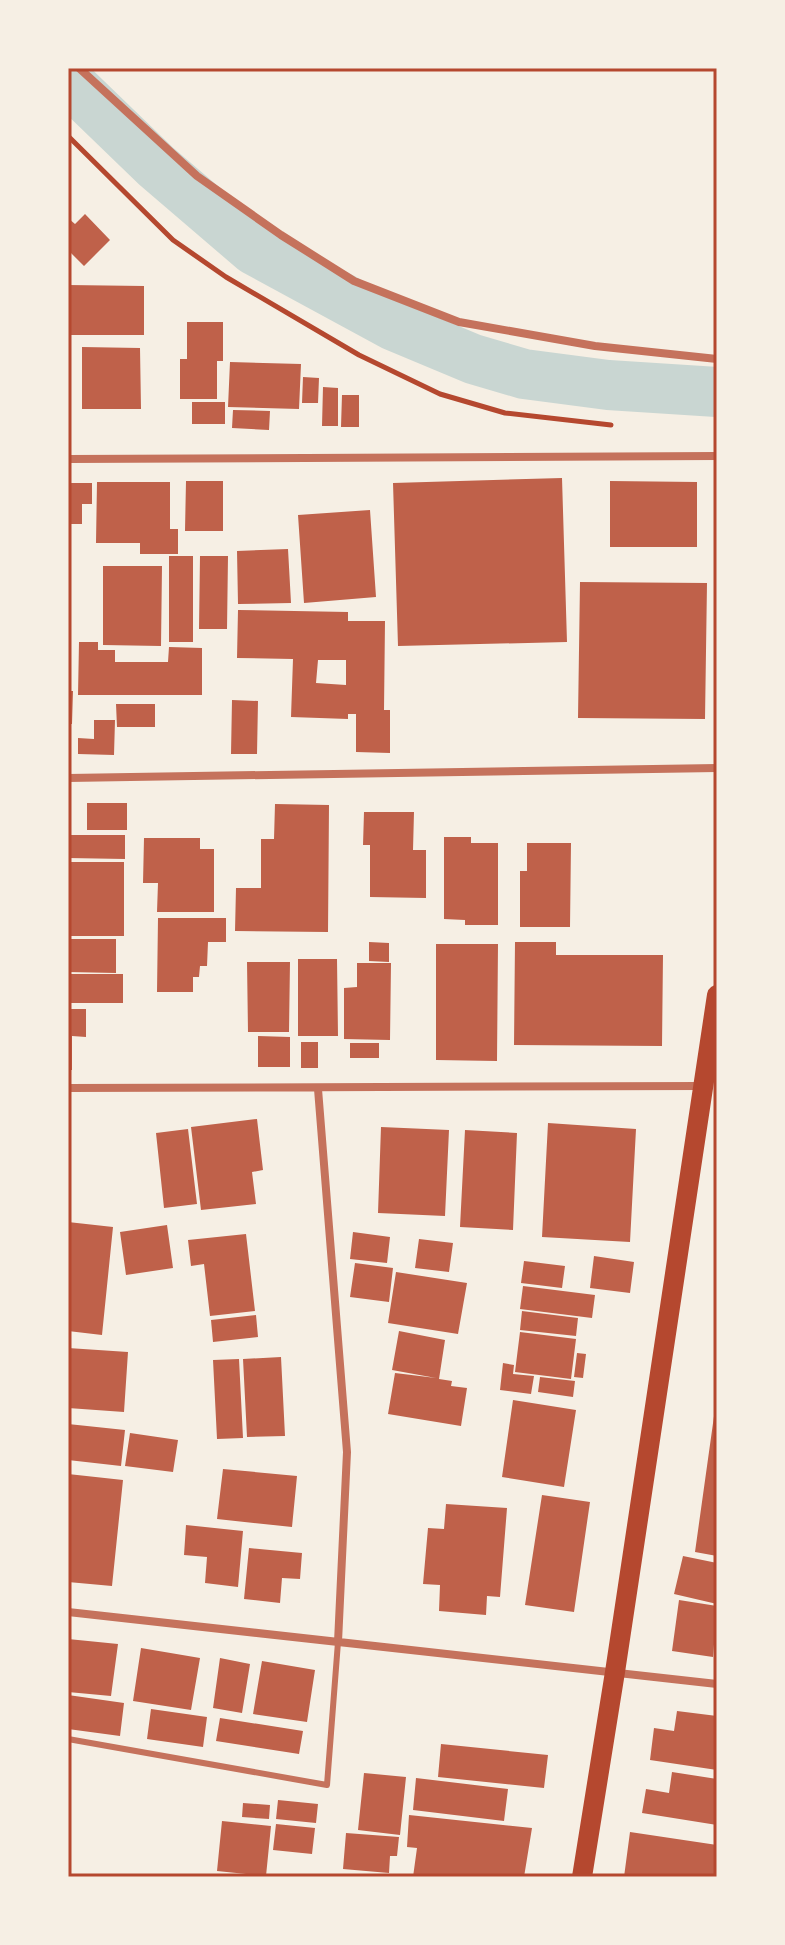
<svg xmlns="http://www.w3.org/2000/svg" width="785" height="1945" font-family="'Public Sans',sans-serif">
	<style>
		.lines { fill: none; stroke-linecap: round; stroke-linejoin: round }
		.canal { stroke: #c9d6d2; stroke-width: 50 }
		.building { fill: #bf614a; fill-rule: evenodd }
		.path { stroke: #b5482f; stroke-width: 5 }
		.service { stroke: #c5725c; stroke-width: 6 }
		.minor { stroke: #c5725c; stroke-width: 8 }
		.primary { stroke: #b5482f; stroke-width: 20 }
		.neatline { fill: none; stroke: #b5482f; stroke-width: 3 }
	</style>
	<rect width="100%" height="100%" fill="#f6efe4"/>
	<g class="lines">
		<path class="canal" d="M68,81L156,166L254,250L394,326L473,359L524,374L608,385L717,392"/>
	</g>
	<path class="building" d="M85,214L110,240L84,266L68,250V218L75,224Z
		M68,285L144,286V335H68Z
		M187,322H223V361H217V399H180V359H187Z
		M82,347L140,348L141,409H82Z
		M230,362L301,364L299,409L228,407Z
		M303,377L319,378L318,403H302Z
		M323,387L338,388V426H322Z
		M342,395H359V427H341Z
		M192,402H225V424H192Z
		M233,410L270,411L269,430L232,428Z
		M562,478L567,642L398,646L393,483Z
		M186,481H223V531H185Z
		M610,481L697,482V547H610Z
		M97,482H170V529H178V554H140V543H96Z
		M68,483H92V504H82V524H68Z
		M370,510L376,597L304,603L298,515Z
		M288,549L291,603L238,604L237,551Z
		M169,556H193V642H169Z
		M200,556H228L227,629H199Z
		M103,566H162L161,646L103,645Z
		M580,582L707,583L705,719L578,718Z
		M238,610L348,612V621H385L384,710H390V753L356,752V714H348V719L291,717L293,659L237,658ZM318,660H346V685L316,683Z
		M79,642H98V650H115V662H168L169,647L202,648V695H78Z
		M68,691H73L72,724H68Z
		M232,700L258,701L257,754H231Z
		M116,704H155V727H117Z
		M94,720H115L114,755L78,754V738L94,739Z
		M87,803H127V830H87Z
		M275,804L329,805L328,932L235,931L236,888H261V839H274Z
		M364,812H414L413,850H426V898L370,897V845H363Z
		M68,835H125V859L68,858Z
		M444,837H471V843H498V925H465V920L444,919Z
		M144,838H200V849H214V912H157L158,883H143Z
		M527,843H571L570,927H520V871H527Z
		M69,862H124V936H68Z
		M158,918H226V942H208L207,966H200L199,977H193V992H157Z
		M68,939H116V973L68,972Z
		M369,942L389,943V962L369,961Z
		M515,942H556V955H663L662,1046L514,1045Z
		M436,944H498L497,1061L436,1060Z
		M298,959H337L338,1036H298Z
		M247,962H290L289,1032H248Z
		M357,963H391L390,1040L344,1039V988L357,987Z
		M68,974H123V1003H68Z
		M68,1009H86V1037L72,1036V1070H68Z
		M258,1036L290,1037V1067H258Z
		M301,1042H318V1068H301Z
		M350,1043H379V1058H350Z
		M257,1119L263,1170L252,1172L256,1204L201,1210L191,1127Z
		M548,1123L636,1129L630,1242L542,1237Z
		M381,1127L449,1130L445,1216L378,1213Z
		M188,1129L197,1204L164,1208L156,1133Z
		M465,1130L517,1133L513,1230L460,1227Z
		M68,1222L113,1227L102,1335L68,1331Z
		M167,1225L173,1268L126,1275L120,1232Z
		M353,1232L390,1237L387,1263L350,1259Z
		M246,1234L255,1311L210,1316L204,1264L191,1266L188,1240Z
		M419,1239L453,1243L449,1272L415,1268Z
		M594,1256L634,1262L630,1293L590,1288Z
		M524,1261L565,1266L562,1288L521,1283Z
		M355,1263L393,1268L389,1302L350,1297Z
		M396,1272L467,1283L458,1334L388,1323Z
		M523,1286L595,1295L592,1318L520,1309Z
		M522,1311L578,1318L576,1336L520,1330Z
		M256,1315L258,1337L213,1342L211,1320Z
		M399,1331L445,1340L439,1379L452,1381L451,1386L467,1388L461,1426L388,1414L395,1373L436,1378L392,1370Z
		M520,1332L576,1339L571,1379L515,1372Z
		M68,1348L128,1352L124,1412L68,1408Z
		M577,1353L586,1354L583,1378L574,1377Z
		M281,1357L285,1436L247,1437L243,1359Z
		M239,1359L243,1438L217,1439L213,1360Z
		M503,1363L514,1365L513,1374L534,1376L531,1394L500,1390Z
		M540,1377L575,1381L573,1397L538,1392Z
		M513,1400L576,1410L564,1487L502,1477Z
		M715,1409H717V1556L695,1552Z
		M68,1424L125,1430L121,1466L68,1460Z
		M130,1433L178,1440L173,1472L125,1466Z
		M223,1469L297,1476L292,1527L217,1519Z
		M68,1474L123,1480L112,1586L68,1582Z
		M542,1495L590,1502L574,1612L525,1605Z
		M446,1504L507,1508L500,1597L487,1596L486,1615L439,1611L440,1585L423,1584L428,1528L444,1529Z
		M186,1525L243,1531L238,1587L205,1583L207,1557L184,1555Z
		M249,1548L302,1553L300,1579L282,1578L280,1603L244,1599Z
		M683,1556L717,1563V1604L674,1594Z
		M679,1600L717,1606L713,1657L672,1651Z
		M68,1639L118,1644L111,1696L68,1692Z
		M141,1648L200,1658L191,1710L133,1701Z
		M220,1658L250,1664L242,1713L213,1708Z
		M262,1661L315,1670L307,1722L253,1714Z
		M68,1695L124,1703L120,1736L68,1729Z
		M151,1709L207,1717L203,1747L147,1739Z
		M677,1711L717,1716V1770L650,1760L654,1728L674,1731Z
		M220,1718L303,1731L299,1754L216,1741Z
		M441,1744L548,1755L544,1788L438,1777Z
		M672,1772L717,1779V1825L642,1813L646,1789L669,1793Z
		M364,1773L406,1777L400,1835L358,1830Z
		M416,1778L508,1789L504,1821L413,1810Z
		M278,1800L318,1804L316,1823L276,1819Z
		M243,1803L270,1805L269,1819L242,1817Z
		M409,1815L532,1828L524,1877H413L417,1848L407,1847Z
		M222,1821L271,1826L266,1876L217,1871Z
		M276,1824L315,1828L312,1854L273,1850Z
		M630,1832L717,1845L716,1877H624Z
		M346,1833L399,1837L397,1856H390L389,1873L343,1869Z"/>
	<g class="lines">
		<path class="path" d="M68,136L173,240L226,277L359,355L440,394L505,413L611,425"/>
		<path class="service" d="M68,1739L327,1785L338,1642"/>
		<path class="minor" d="M79,68L197,176L281,235L354,281L459,322L595,346L717,359
			M68,459L717,456
			M68,778L717,768
			M68,1088L702,1086
			M318,1089L347,1452L338,1642
			M68,1612L717,1684"/>
		<path class="primary" d="M582,1877L615,1672L717,995"/>
	</g>
	<rect width="785" height="1945" fill="none" stroke="#f6efe4" stroke-width="140"/>
	<rect x="70" y="70" width="645" height="1805" class="neatline"/>
</svg>
